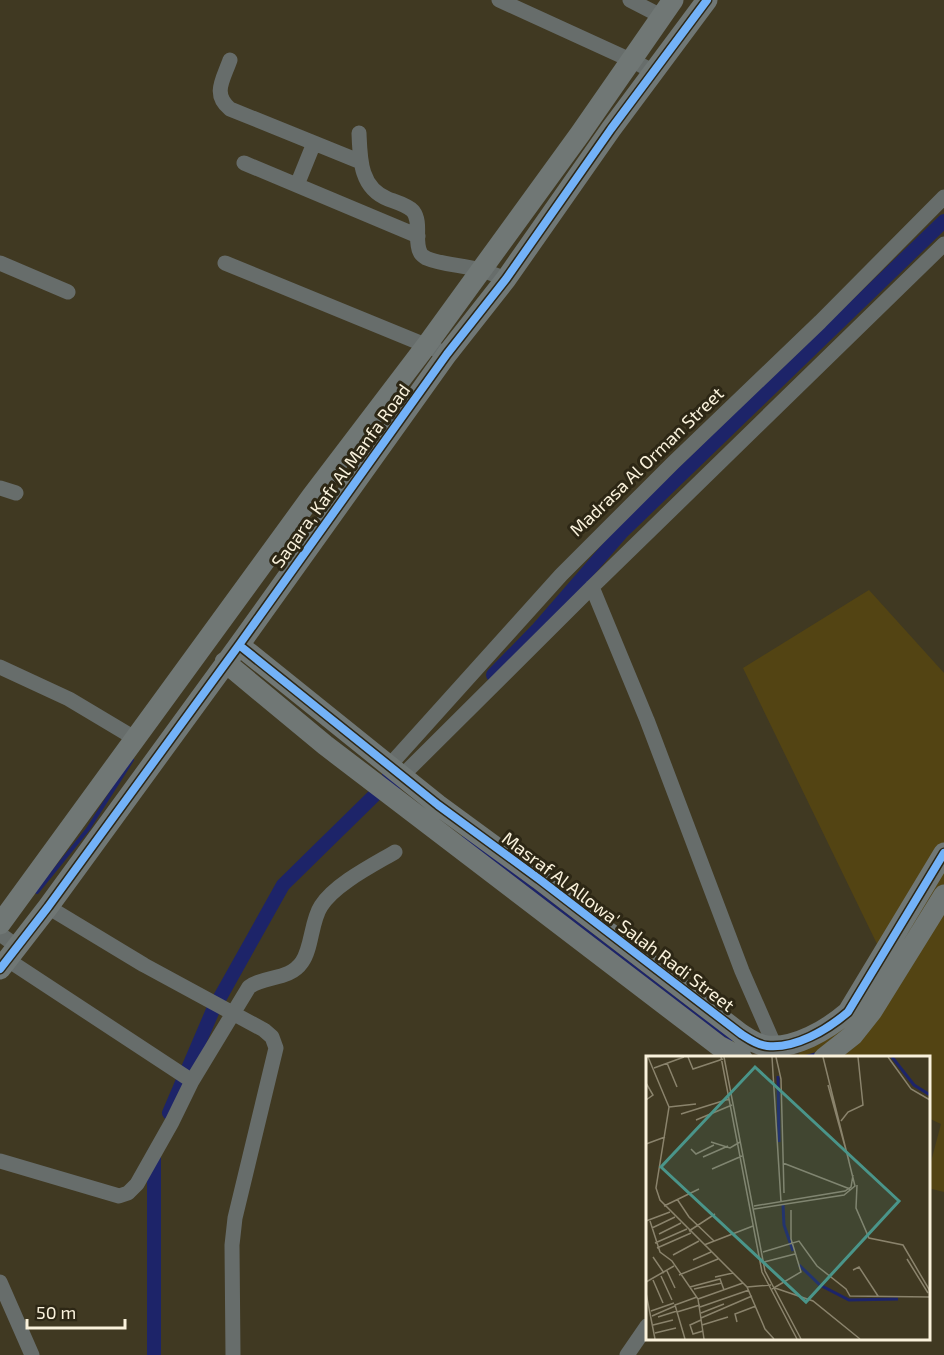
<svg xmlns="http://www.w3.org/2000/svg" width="944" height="1355" font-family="'Exo 2',sans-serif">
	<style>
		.built { fill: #534413 }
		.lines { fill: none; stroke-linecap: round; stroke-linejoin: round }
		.stream { stroke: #1d2469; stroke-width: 4 }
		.canal { stroke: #1d2469; stroke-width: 14 }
		.street { stroke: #676d6b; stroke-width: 15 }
		.secondary { stroke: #707775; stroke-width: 21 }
		.cycleway-casing { stroke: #2d2715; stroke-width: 11 }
		.cycleway { stroke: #73b2f8; stroke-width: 8 }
		.labels { text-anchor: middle; stroke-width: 6; stroke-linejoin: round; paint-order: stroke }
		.street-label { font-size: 18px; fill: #faf2dc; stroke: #2d2715 }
		.inset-river { fill: none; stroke: #1d2469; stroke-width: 3 }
		.inset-road { fill: none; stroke: #8a836c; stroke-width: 1.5 }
		.view { fill: #4a958a; fill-opacity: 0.15; stroke: #4a958a; stroke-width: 3 }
		.inset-edge { fill: none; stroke: #faf2dc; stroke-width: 3 }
	</style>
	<rect width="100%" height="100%" fill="#403922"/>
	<path class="built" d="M869,590L944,673V1192L928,1188V1173L941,1124L928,1118V1058H798L804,1035L847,1011L878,946L743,668Z"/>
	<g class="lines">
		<path class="stream" d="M384,774L399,787
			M464,837L696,1015L731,1039
			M37,892L88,829L132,760
			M802,1058L817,1054"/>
		<path class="canal" d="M493,675L537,630L622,532L944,221
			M169,1113L213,1010L283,885L387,783
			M154,1153V1355"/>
		<path class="street" d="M499,0L637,63L654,72
			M630,0L661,16
			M230,60C223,80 212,94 230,109L361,162
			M359,133C360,159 360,188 388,199C396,202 407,205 413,211C422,223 414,240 420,252C421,255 423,256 426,258C442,265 463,265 480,270C489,272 498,276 506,279
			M244,163L418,236
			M297,185L314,143
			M0,263L68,292
			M225,263L447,354
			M0,488L16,493
			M592,587L647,720L742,971L780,1058
			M0,667L69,699L136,739
			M389,766L561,575L673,463L820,322L944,197
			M402,776L592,587L944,244
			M48,907L144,965L264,1030L272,1037L276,1048L235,1218L232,1245L233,1355
			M0,934L18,947
			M8,960L192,1081
			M0,1161L119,1196L128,1193L137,1184L172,1122L192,1081L249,987C265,975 289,981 302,962C312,948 311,921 321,906C335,884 373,865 395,852
			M0,1282L32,1355
			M627,1355L647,1326"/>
		<path class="secondary" d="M239,645L438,805L539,879L741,1034C749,1039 757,1045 767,1046C795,1049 827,1030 848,1012L944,853
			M225,662L325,745L719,1046L742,1058
			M0,924L312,496L426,346L580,134L673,0
			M0,969L48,907L239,645L447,354L506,279L611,129L707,0
			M824,1058L853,1035L872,1011L944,895"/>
		<g class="cycleway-casing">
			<path id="cycleway" d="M239,645L438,805L539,879L741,1034C749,1039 757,1045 767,1046C795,1049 827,1030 848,1012L944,853
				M0,969L48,907L239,645L447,354L506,279L611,129L707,0"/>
		</g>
		<use href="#cycleway" class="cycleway"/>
	</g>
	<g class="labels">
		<g class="street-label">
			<text transform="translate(647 462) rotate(-44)" y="6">Madrasa Al Orman Street</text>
			<text transform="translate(341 476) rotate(-54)" y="6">Saqara, Kafr Al Manfa Road</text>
			<text transform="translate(618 922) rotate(37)" y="6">Masraf Al Allowa' Salah Radi Street</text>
		</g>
	</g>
	<g transform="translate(646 1056)">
		<rect width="284" height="284" fill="#403922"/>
		<path class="inset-river" d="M246,1L268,29L284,39M132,20L133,86M137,149L138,169L147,195M153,209L174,229L203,244L252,243"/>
		<path class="inset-road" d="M2,1L23,51L10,132L14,144L101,231L119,273L128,283M42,1L47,13L77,3M75,1L116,216L151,283M78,1L119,215L155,283M126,1L135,146M130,1L135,23L138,137M242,1L265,33L284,44M21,7L31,31M8,12L38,1M0,27L7,39L0,44M182,29L203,105M23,51L50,48M35,58L83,43M50,64L86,49M195,65L202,56L217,49L212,1M65,86L84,92L94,86M0,88L19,81M45,93L50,98L68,89M57,101L82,90M137,107L204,133M66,113L96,100M211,129L210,152L223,182L257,189L284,235M31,143L43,161L68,185M18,150L53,133M108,150L199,135L205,131L207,119M108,153L198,139L209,130L177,1M0,165L24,156M4,165L14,196L26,205L52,243L58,283M6,172L29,161M43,175L69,158M13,178L35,167M9,187L41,173M58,189L107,170M11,192L45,177M117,196L153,185L171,210L200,233L204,240L284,241M27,199L53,185M7,201L18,217M261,203L282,237M47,204L65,196M118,206L149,198M207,214L213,211L232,240M21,215L29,232M33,219L72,203M15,220L26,244M69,221L87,217M7,224L17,247M0,226L28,210M44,231L74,223L78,234M101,231L125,229M129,232L167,245L214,283M48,233L76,227M126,233L155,216L145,183V154M0,237L9,283M52,243L97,227M54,251L103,234M5,255L28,247M31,256L54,249M55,257L78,248M6,260L29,250M12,261L31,255M55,262L106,240M55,264L44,269L47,278L57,275M91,266L89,258L110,250M7,269L27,264M56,269L82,261M9,277L30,272M39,283L29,249L51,241"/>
		<path class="view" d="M109,11L253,145L160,246L15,111Z"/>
		<rect width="284" height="284" class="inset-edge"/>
	</g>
	<path d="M27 1319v9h98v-9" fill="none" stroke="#faf2dc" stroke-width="3"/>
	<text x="36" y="1319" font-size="18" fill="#faf2dc" stroke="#2d2715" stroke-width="4.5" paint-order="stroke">50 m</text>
</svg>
